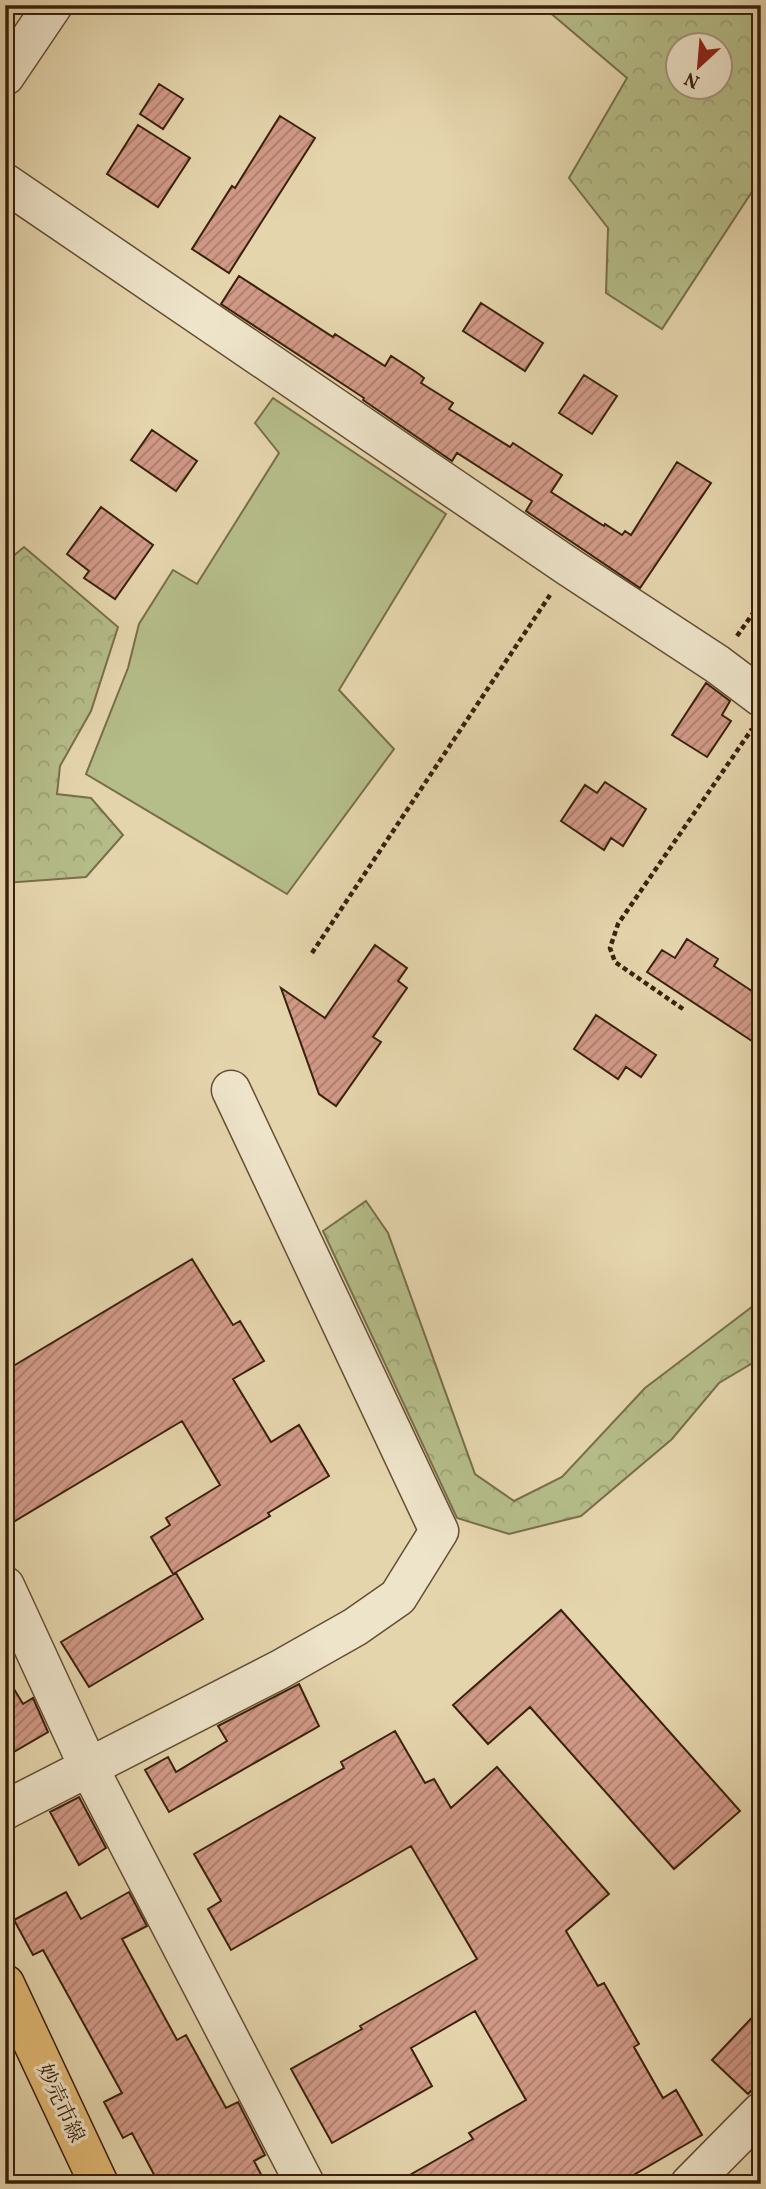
<svg xmlns="http://www.w3.org/2000/svg" width="766" height="2189" font-family="Vollkorn,'Noto Serif JP',serif">
	<style>
		.green { fill: #b5bd89; stroke: #786f4a; stroke-width: 2 }
		.forest { fill: url(#forest-crowns); stroke: #786f4a; stroke-width: 2; fill-rule: evenodd }
		.building { fill: url(#building-hatch); stroke: #3a210b; stroke-width: 2 }
		.lines { fill: none; stroke-linecap: round; stroke-linejoin: round }
		.minor-casing { stroke: #654e34; stroke-width: 41 }
		.major-casing { stroke: #3a210b; stroke-width: 41 }
		.path { stroke: #3a210b; stroke-width: 4.5; stroke-dasharray: 5 3.5; stroke-linecap: butt }
		.minor { stroke: #eee4ca; stroke-width: 38 }
		.major { stroke: #e2ba76; stroke-width: 38 }
		.labels { text-anchor: middle; stroke-width: 6; stroke-linejoin: round; paint-order: stroke }
		.street-label { font-size: 21px; fill: #3a210b; stroke: #eee4ca }
	</style>
	<defs>
		<pattern id="forest-crowns" width="20" height="18" patternUnits="userSpaceOnUse" patternTransform="scale(1.75)"><rect width="20" height="18" fill="#b5bd89"/><path d="M2 6a3 3 0 1 1 6 0M12 15a3 3 0 1 1 6 0" fill="none" stroke="#9ca275"/></pattern>
		<pattern id="building-hatch" width="6" height="6" patternUnits="userSpaceOnUse" patternTransform="scale(1.75)"><rect width="6" height="6" fill="#d29a88"/><path d="M-1 1l2-2M0 6l6-6M5 7l2-2" fill="none" stroke="#ab7d6d"/></pattern>
	</defs>
	<rect width="100%" height="100%" fill="#e5d5ad"/>
	<filter id="stains"><feTurbulence type="fractalNoise" baseFrequency=".00286" numOctaves="4"/><feColorMatrix values="0 0 0 0 .2 0 0 0 0 .09 0 0 0 0 .02 0 0 0 .5 -.17"/></filter>
	<radialGradient id="worn" r=".72"><stop offset=".6" stop-color="#630" stop-opacity="0"/><stop offset="1" stop-color="#630" stop-opacity=".3"/></radialGradient>
	<path class="green" d="M273,398L446,514L339,690L394,749L287,894L86,774L128,668L139,624L173,570L197,584L279,453L255,423Z"/>
	<path class="forest" d="M541,5H761V178L662,329L606,293L608,228L569,178L627,78ZM678,46H720V88H678Z
		M24,547L118,627L91,711L60,766L57,794L91,798L123,835L86,877L5,883V563Z
		M366,1201L388,1233L475,1474L514,1501L562,1477L645,1388L761,1300V1358L719,1383L672,1439L581,1516L509,1534L457,1518L323,1231Z"/>
	<path class="building" d="M159,84L183,99L163,129L140,114Z
		M280,116L315,138L229,273L192,249L232,186L235,188Z
		M138,125L190,158L158,207L107,174Z
		M239,276L333,337L335,334L385,366L391,356L416,372L424,378L421,383L453,403L449,409L510,447L513,443L562,475L551,492L604,526L605,524L622,535L625,531L631,535L677,462L711,483L640,588L526,511L532,501L457,453L452,461L363,400L364,398L221,304Z
		M481,303L543,343L525,371L463,331Z
		M584,375L617,396L592,434L559,413Z
		M152,430L197,461L176,491L131,460Z
		M101,507L153,545L115,599L84,578L89,571L67,554Z
		M706,683L730,701L722,715L731,721L707,757L672,735Z
		M605,782L646,809L623,846L611,838L604,850L561,821L585,785L597,793Z
		M687,939L718,959L714,966L761,997V1047L647,972L662,950L675,958Z
		M375,945L407,968L398,981L407,988L373,1037L381,1042L336,1106L319,1094L281,988L325,1018Z
		M596,1015L656,1055L641,1077L626,1067L618,1079L574,1049Z
		M192,1259L233,1325L240,1321L264,1361L233,1379L271,1442L299,1425L329,1476L268,1513L270,1516L173,1574L151,1537L170,1525L166,1518L220,1485L182,1421L5,1527V1371Z
		M176,1573L203,1619L89,1687L61,1642Z
		M561,1610L740,1811L674,1869L530,1707L488,1744L453,1705Z
		M5,1674L23,1704L33,1698L48,1732L5,1757Z
		M299,1684L319,1726L169,1812L145,1770L168,1757L176,1772L227,1741L218,1726Z
		M395,1731L425,1783L434,1779L451,1808L497,1767L609,1894L566,1931L598,1986L604,1983L639,2044L634,2047L663,2098L676,2090L702,2135L618,2184H394L473,2139L469,2133L526,2100L475,2011L411,2048L432,2086L332,2143L291,2069L362,2029L360,2026L477,1959L411,1846L231,1950L208,1909L221,1901L194,1854L344,1768L341,1762Z
		M79,1797L106,1848L79,1865L50,1812Z
		M66,1892L81,1919L129,1892L147,1926L122,1939L177,2040L186,2035L226,2108L238,2102L265,2155L254,2161L266,2184H159L132,2133L123,2138L104,2102L122,2093L43,1950L33,1955L14,1920Z
		M761,2008V2080L748,2094L712,2060Z"/>
	<g class="lines">
		<g class="minor-casing">
			<path id="minor" d="M5,76L53,5
				M5,183L569,567L717,664L761,697
				M5,1586L89,1768L305,2184
				M5,1810L279,1670L355,1627L398,1597L439,1531L231,1090
				M690,2184L761,2112"/>
		</g>
		<g class="major-casing">
			<path id="major" d="M5,1984L99,2184"/>
		</g>
		<path class="path" d="M737,636L761,602
			M312,953L550,595
			M683,1009L615,962L610,948L618,924L752,729"/>
		<use href="#minor" class="minor"/>
		<use href="#major" class="major"/>
	</g>
	<g class="labels">
		<g class="street-label">
			<text transform="translate(61 2103) rotate(65)" y="7">妙売市線</text>
		</g>
	</g>
	<rect width="766" height="2189" fill="none" stroke="#e5d5ad" stroke-width="28"/>
	<rect x="7" y="7" width="752" height="2175" fill="none" stroke="#3a210b" stroke-width="3.5"/>
	<rect x="14" y="14" width="738" height="2161" fill="none" stroke="#3a210b" stroke-width="2"/>
	<g transform="translate(699 66) rotate(206)"><circle r="33" fill="#eee4ca" stroke="#a6967e" stroke-width="2"/>
	<path d="M0-5L12 26L0 18L-12 26Z" fill="#8f2418"/>
	<text y="-10" font-size="19" font-weight="bold" text-anchor="middle" fill="#3a210b">N</text>
	</g>
	<rect width="100%" height="100%" filter="url(#stains)"/>
	<rect width="100%" height="100%" fill="url(#worn)"/>
</svg>
